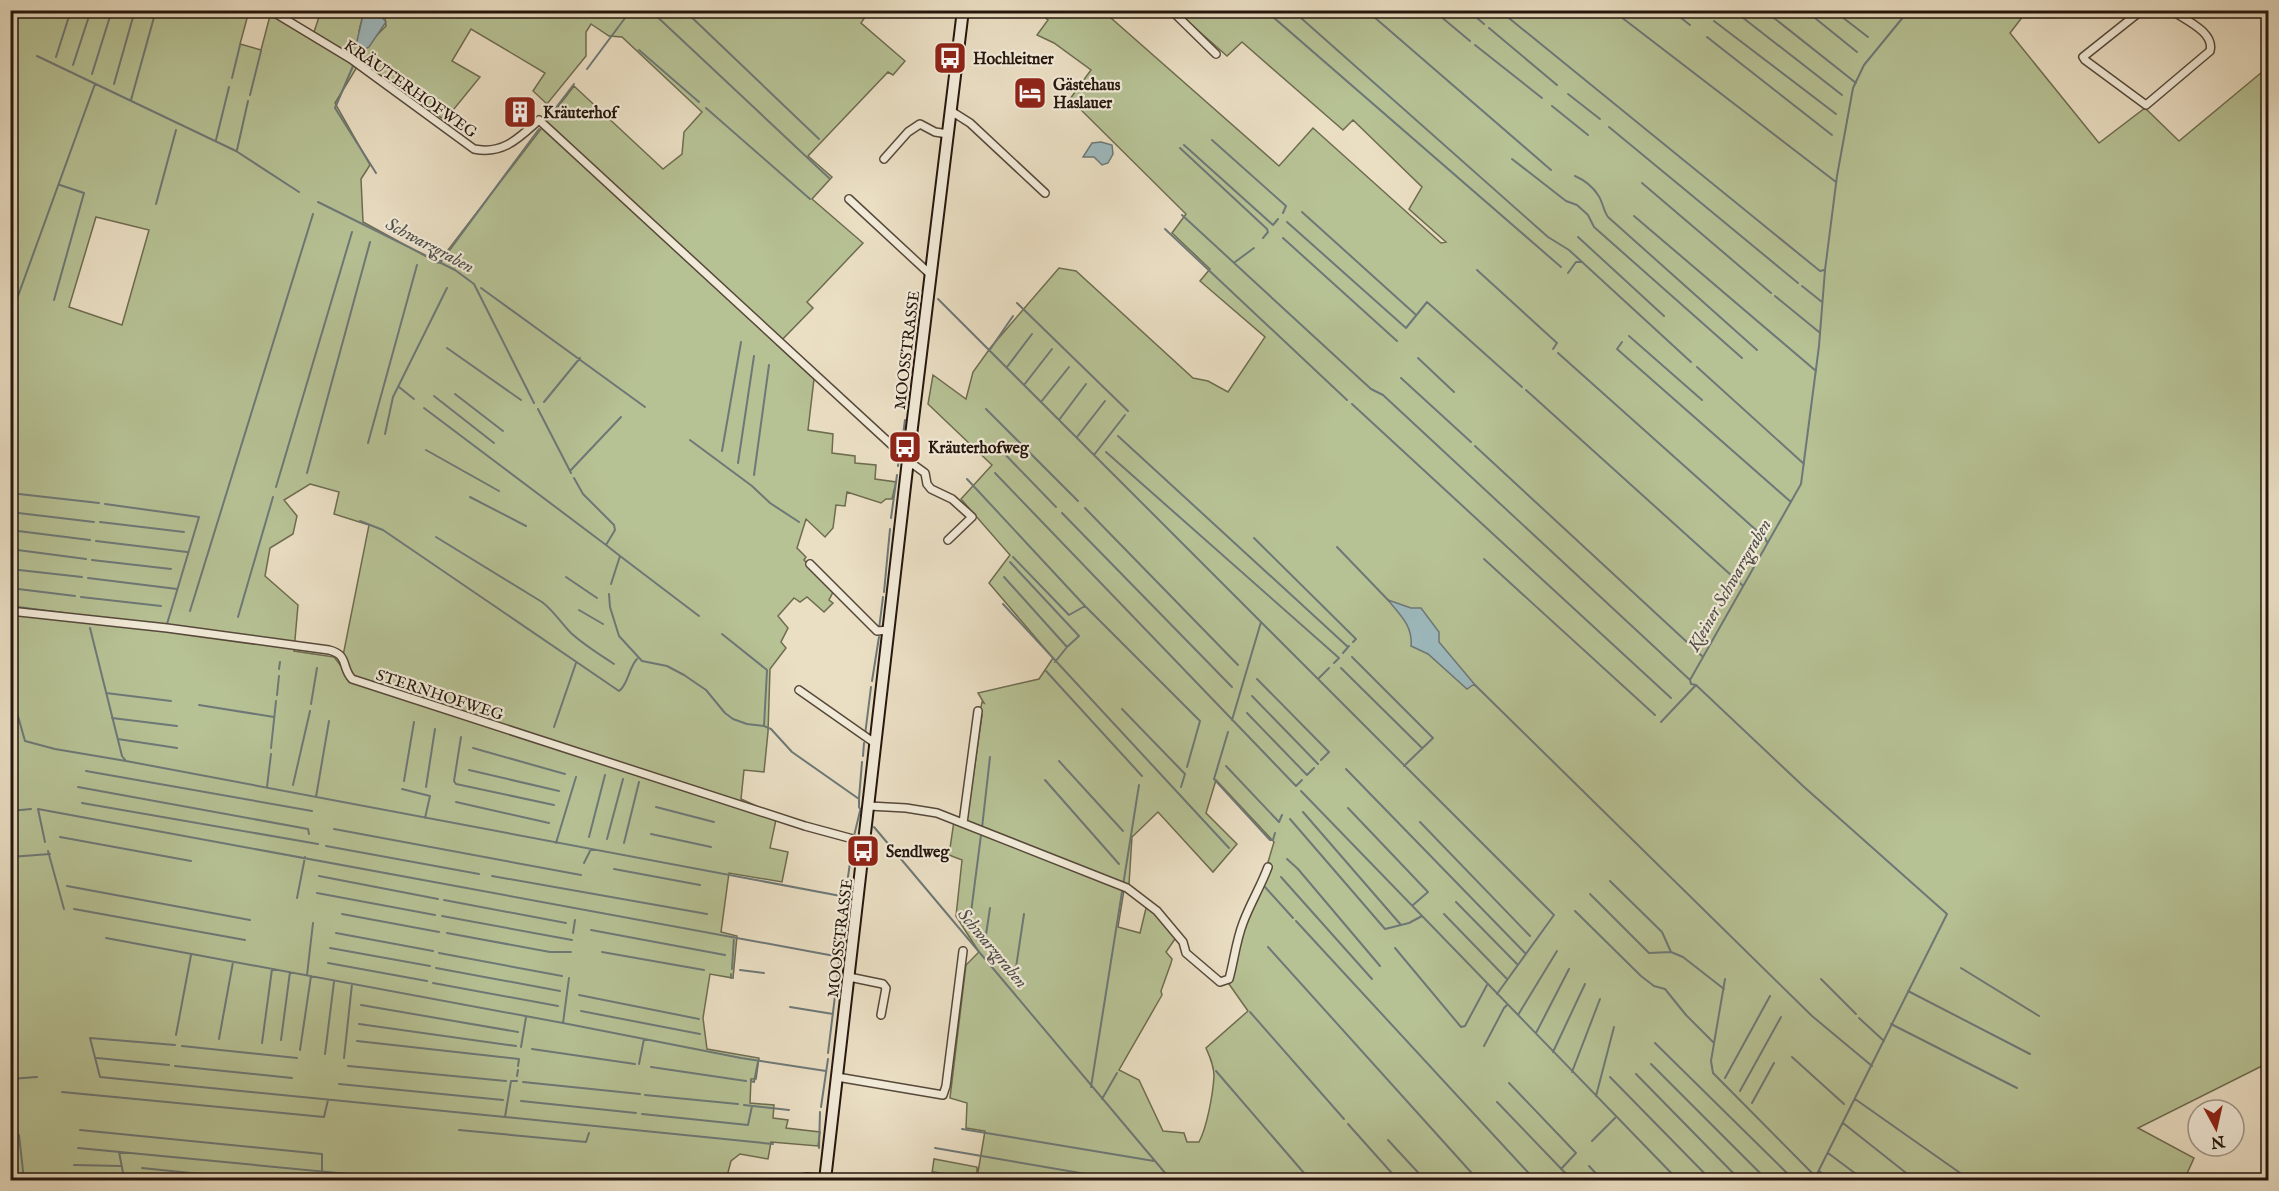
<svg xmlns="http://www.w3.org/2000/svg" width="2279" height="1191" font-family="'IM FELL English',serif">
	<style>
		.green { fill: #b6c194; stroke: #6e6c50; stroke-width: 1.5; fill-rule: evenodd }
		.water { fill: #9db9be; stroke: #6d7877; stroke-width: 1.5 }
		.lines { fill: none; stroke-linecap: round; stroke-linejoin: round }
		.stream { stroke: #6d7877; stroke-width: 2 }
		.street-casing { stroke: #56483a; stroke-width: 10 }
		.secondary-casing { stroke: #25160d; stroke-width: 14 }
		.street { stroke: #f1ead8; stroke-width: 7 }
		.secondary { stroke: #f1ead8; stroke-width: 10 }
		.labels { text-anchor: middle; stroke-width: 4.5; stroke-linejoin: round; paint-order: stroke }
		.poi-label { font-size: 16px; font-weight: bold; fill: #25160d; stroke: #f1ead8; text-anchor: start }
		.street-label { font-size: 16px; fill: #25160d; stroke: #f1ead8 }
		.water-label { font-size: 18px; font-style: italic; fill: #4f4f4b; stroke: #f1ead8 }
	</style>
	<rect width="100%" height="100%" fill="#eadec3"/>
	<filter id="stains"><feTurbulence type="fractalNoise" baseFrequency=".00333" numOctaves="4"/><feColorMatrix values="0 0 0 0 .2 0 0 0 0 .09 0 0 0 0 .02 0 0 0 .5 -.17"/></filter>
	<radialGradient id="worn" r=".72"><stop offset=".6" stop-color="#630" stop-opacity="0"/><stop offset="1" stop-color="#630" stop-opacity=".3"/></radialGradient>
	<path class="green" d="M10,11H249L240,44L261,50L271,12L312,38L321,11H364L359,31L377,35L386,26L385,18L377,11H869L861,23L905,61L893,75L888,72L808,156L832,177L812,199L863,243L807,302L813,308L777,345L814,379L808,430L833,434L832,453L855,456V463L876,465L875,479L896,482L892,499H886L881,503L847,492L845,506L836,505L833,528L825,537L806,519L797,548L806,557L804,560L833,592L829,600L833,603L824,612L807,597L800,602L794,598L778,616L788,628L781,642L786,648L770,669L768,732L764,772L744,770L741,799L777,815L770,848L788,852L782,882L729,873L721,932L737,936L733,978L710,974L703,1018L707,1049L759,1058L756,1079H751L750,1103L774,1105L773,1118L788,1120L786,1128L820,1132L818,1146L771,1142L768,1159L740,1154L731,1161L726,1180H11ZM591,24L609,36L622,37L702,112L684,132L682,154L663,169L574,86L438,263L363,222L361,179L370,165L335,103L360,62L445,120L480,77L452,61L471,29L545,73L533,91L547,104L586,56V32ZM96,217L149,230L122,325L69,307ZM310,484L339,492L334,514L369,525L341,666L334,657L294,651L298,605L265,576L270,548L293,534L297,516L284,500Z
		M1037,11H1103L1279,166L1313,128L1441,243L1446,242L1409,209L1422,187L1353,120L1343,130L1242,42L1227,56L1176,11H2027L2010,33L2099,143L2145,108L2179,141L2268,67V1063L2138,1128L2194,1158L2185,1178L2177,1174L2174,1180H931L934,1159L977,1167V1178L985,1131L966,1128L967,1103L950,1098L966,965L979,952L956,916L962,860L949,855L954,821L965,827L967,820L982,715L980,712L982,702L984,703L978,693L1039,679L1053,658L989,583L1010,555L961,499L992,465L928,404L933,375L966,399L973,372L991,347L1059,268L1076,271L1193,378L1208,381L1228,392L1265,337L1200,281L1210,269L1172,233L1186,214L1070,99L1091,70L1054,43L1037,35L1048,20ZM1216,780L1274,842L1263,879L1233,955L1229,984L1248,1011L1206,1048C1210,1057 1214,1066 1214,1076C1213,1094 1207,1127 1199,1142H1187L1184,1133L1163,1131L1139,1080L1119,1070L1162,995L1161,991L1171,963L1172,959L1166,952L1177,936L1147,904L1140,933L1118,927L1124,890L1129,884L1132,837L1158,812L1213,872L1237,844L1206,813Z"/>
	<path class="water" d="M364,11H377L386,22L369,47L361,51L356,45Z
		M1101,142L1112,145L1113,154L1108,163L1102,165L1094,157H1083L1092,143Z
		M1388,600L1411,608H1421L1439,632V642L1476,686L1473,685L1467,689L1428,654L1411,646C1413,626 1400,615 1388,600Z"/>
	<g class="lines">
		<path class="stream" d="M650,10L829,178
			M684,10L819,139
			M1265,10L1561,267
			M1292,10L1548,237L1569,250L1691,362
			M1366,10L1551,170
			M1433,10L1470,41
			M1468,10L1484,24
			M1499,10L1820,271L1824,270
			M1612,10L1836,182
			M1671,10L1690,25
			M1733,10L1842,95
			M1764,10L1856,83
			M1805,10L1857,52
			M1833,10L1868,37
			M1714,21L1836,114
			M1489,28L1557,85
			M1707,37L1832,135
			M1475,45L1542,98
			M639,50L699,102
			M37,56L236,151L299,192
			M56,57L71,10
			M356,57L359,48
			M73,65L91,10
			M353,66L335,108L376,173
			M587,69L631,10
			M92,74L112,10
			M232,78L240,45
			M114,84L135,10
			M1568,94L1600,119
			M250,95L261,51
			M131,100L156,10
			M1552,106L1588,135
			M706,108L810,199
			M545,122L574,84
			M1609,127L1798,283
			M216,140L229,87
			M1212,140L1286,206L1283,213
			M1184,145L1273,225L1278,219
			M1180,148L1267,229L1268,232L1263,238
			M237,150L248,101
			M1512,159L1566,201L1577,205L1588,215L1594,227L1742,358
			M1575,176C1584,180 1593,187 1598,195C1603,202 1603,210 1608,217L1757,350
			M1642,183L1771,293
			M318,202L455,270L474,284L534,403
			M156,204L176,130
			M1302,212L1415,314
			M1182,215L1371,389L1383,395L1690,680
			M1634,216L1816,371
			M1287,222L1406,328L1427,302L1522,387
			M1165,229L1347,400
			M1578,237L1664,316
			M1283,238L1397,341
			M1235,262L1254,248
			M440,263L539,129
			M1477,270L1557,343L1553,349
			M1568,273L1576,262H1581
			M1802,286L1822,302
			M481,288L645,407
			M1775,296L1819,332
			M938,299L1554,915L1497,994
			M54,300L84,193L60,185
			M1017,303L1128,411
			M10,318L95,84
			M1629,336L1702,400
			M1622,342L1617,349L1791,502
			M447,348L521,400
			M989,351L1013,316
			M1558,353L1765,538L1767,542
			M1418,358L1454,392
			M1007,367L1032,334
			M1697,367L1804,464
			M1401,378L1471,442
			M1024,385L1052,349
			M399,387L414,399
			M1526,390L1742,585
			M455,394L503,431
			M434,396L494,443
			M544,402L580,358
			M1041,402L1069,367
			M1352,404L1671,698
			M424,408L606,545
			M538,409L571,473
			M986,409L1078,501
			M1059,420L1086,384
			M385,434L393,397L447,288
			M1118,436L1348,647
			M1077,437L1105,401
			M690,440L752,486L770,503L799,522
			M368,443L417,265
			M996,445L1056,507
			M1475,446L1702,656
			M426,450L499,491
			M901,450L905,420
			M722,451L741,342
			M1106,452L1339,658L1334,663
			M1094,455L1125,415
			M738,463L754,356
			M898,466L899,458
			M570,471L621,417
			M307,473L370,242
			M995,473L1296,786L1302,780
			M754,475L769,365
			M574,478L583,494L614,525L615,530L606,545L620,556L611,584
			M967,479L1085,606L1200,721L1187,767
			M276,487L352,232
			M10,493L99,503
			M470,497L526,526
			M105,504L199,517L167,624L163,626
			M1085,508L1238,665
			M10,512L94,522
			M1062,513L1232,687
			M891,518L897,475
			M360,521L383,530L619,691C628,685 629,667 637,659
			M100,522L184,532
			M10,530L90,540
			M436,537L542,602C554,611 561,623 571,633C584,645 599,654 614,664
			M1254,538L1356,639L1353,642
			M96,541L187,552
			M1337,547L1389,601
			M10,549L86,559
			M620,556L699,616
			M1013,557L1069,615L1085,606
			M1484,559L1655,715
			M92,560L171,569
			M1010,562L1079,636L1067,647
			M10,569L82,577
			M566,577L597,598
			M1004,577L1067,647L1055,662
			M88,578L177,589
			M10,588L75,596
			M884,592L890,529
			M609,594L610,607L619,636L642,661L667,666L684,675L706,690L725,713L733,719L747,724L764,726L771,729L792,752L859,799V807L863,814
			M81,597L161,606
			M1003,604L1229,848
			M10,606L64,613
			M579,610L603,624
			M190,611L313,214
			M238,617L273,497
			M90,628L122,756L126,761
			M879,629L883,597
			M722,634L767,670L764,726
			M1343,653L1349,646
			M1352,657L1433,738L1404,766
			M1341,668L1422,748
			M279,669L280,662
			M1046,671L1142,776
			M1319,678L1329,668
			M1257,679L1329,752L1321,760
			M872,681L879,637
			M1475,685L1812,1016L1872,1066
			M10,688L25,741L55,749L126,761L846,897
			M106,693L171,701
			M277,695L279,676
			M1252,696L1318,764
			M311,704L317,668
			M199,705L274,717
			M1122,709L1185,774L1181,787
			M1247,713L1307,775L1314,768
			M112,718L177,726
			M1232,720L1261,622
			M1661,722L1696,685
			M554,727L576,663
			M1228,732L1214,779L1270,840H1273L1275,833
			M865,735L871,687
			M461,737L454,781L456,784L554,805
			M118,739L177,748
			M271,748L276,701
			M473,748L565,774
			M863,756L864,743
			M1059,761L1123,831
			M1226,766L1279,822L1282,815
			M1346,769L1526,954
			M469,770L559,791
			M86,771L312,811
			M1045,780L1119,864
			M404,781L414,722
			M293,785L310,711
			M78,787L308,829L309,834
			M267,787L271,754
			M426,787L435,729
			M402,789L430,796L425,818
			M1301,791L1678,1180
			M316,797L329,721
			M859,798L862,762
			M456,802L549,823
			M82,803L318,844
			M656,807L714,822
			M1348,808L1428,892L1413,905
			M10,811L31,809
			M1303,812L1401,925
			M1290,819L1385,929L1409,923L1422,916
			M1420,822L1530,936
			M874,827L1171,1180
			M982,828L990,757
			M334,829L581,875
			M651,834L711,847
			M854,836L860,811
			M60,837L191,861
			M589,837L605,775
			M607,839L623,779
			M45,842L38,809L840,957
			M556,843L576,777
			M624,843L639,782
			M326,846L479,874
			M48,851L64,909
			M10,857L50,854
			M1287,859L1298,869L1380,966
			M584,863L591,849
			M614,869L700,885
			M319,876L438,899
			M492,876L707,914
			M848,877L853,842
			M1281,877L1372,979
			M1610,881L1662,932L1671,952
			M67,886L250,920
			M1265,887L1293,918
			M317,893L435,915
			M1590,894L1649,953L1671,952L1683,957L1724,989
			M297,898L305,857
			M444,900L566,923
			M1456,902L1517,964
			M74,909L245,940
			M1575,911L1641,976L1654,986L1665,989L1686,1015L1714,1043
			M342,914L439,932
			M1444,914L1507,979
			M442,916L572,940
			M1296,921L1535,1180
			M843,925L846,898
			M969,928L981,835
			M591,930L725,955
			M336,933L433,951
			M447,933L550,952H571
			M573,933L575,920
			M106,938L563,1023L741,1058L826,1071
			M1268,947L1478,1180
			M330,948L430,966
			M984,948L990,908
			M1395,948L1461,1027L1465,1026L1487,985
			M602,952L704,970
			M439,953L562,976
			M328,963L427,981
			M436,968L560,991
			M1961,968L2039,1016
			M732,969L734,937
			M740,970L764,973
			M307,975L313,923
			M731,978V974
			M1725,979L1711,1061L1713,1073L1816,1177
			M1821,979L1856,1014
			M837,981L842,930
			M1014,981L1024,914
			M433,983L558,1006
			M836,990V986
			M1908,991L2030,1054
			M579,995L699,1019
			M361,1005L518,1032
			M790,1007L833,1014
			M581,1011L700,1034
			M1250,1012L1344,1119
			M1518,1015L1557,951
			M1859,1018L1884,1041
			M563,1023L569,978
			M359,1024L516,1046
			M1891,1024L2017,1088
			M1536,1033L1569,969
			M176,1035L191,955
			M219,1039L233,962
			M281,1040L290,972
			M357,1041L519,1059L518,1066
			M262,1043L272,969
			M1655,1043L1794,1180
			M175,1045L90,1038L100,1077L505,1117L511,1081H517
			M182,1046L297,1058
			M1484,1046L1504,1008L1507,1005
			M521,1047L526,1017
			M532,1049L635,1064
			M300,1050L311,976
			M1553,1052L1585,984
			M828,1053L835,996
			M325,1054L334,982
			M1792,1057L1844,1104
			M97,1058L169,1065
			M344,1058L352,984
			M639,1064L644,1039
			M1651,1064L1767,1180
			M175,1066L292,1078
			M348,1066L506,1081
			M651,1067L746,1081
			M1216,1071L1310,1180
			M1572,1072L1600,999
			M1636,1074L1740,1180
			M517,1076L518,1070
			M1610,1077L1711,1180
			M1725,1078L1770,996
			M10,1079L37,1077
			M751,1081L754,1082L758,1062
			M523,1082L640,1094
			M1509,1083L1576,1153L1561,1169
			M339,1084L503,1100
			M1091,1087L1139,785
			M1740,1091L1781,1017
			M62,1092L324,1117L328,1100
			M645,1095L738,1104
			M1596,1096L1614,1027
			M1102,1099L1117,1073
			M1855,1099L1963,1175
			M521,1101L636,1113
			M1497,1102L1572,1180
			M1752,1103L1774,1063
			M744,1105L789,1110
			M821,1107L828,1059
			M642,1114L748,1125L752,1106
			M505,1117L773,1144
			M1843,1123L1915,1180
			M1348,1124L1398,1180
			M962,1129L1154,1161
			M80,1130L322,1154V1172
			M459,1130L586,1142L589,1133
			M19,1135L24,1180
			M1388,1140L1425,1180
			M1592,1141L1615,1118
			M78,1148L411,1180
			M819,1148L820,1112
			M935,1148L1121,1180
			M119,1152L124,1178
			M1828,1153L1864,1180
			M74,1165L121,1166
			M1589,1166L1602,1180
			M142,1168L258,1180
			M1819,1171L1832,1180
			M933,1172L979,1180
			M1814,1180L1947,914L1803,786L1696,685L1691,684L1690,680L1801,484L1819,346L1825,270L1837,176L1853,88L1864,65L1909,10"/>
		<g class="street-casing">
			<path id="street" d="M270,10L351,59L474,149C503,155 519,138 539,120L908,460
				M1171,10L1216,54
				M2142,10L2083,57L2085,60L2146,105L2210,51C2215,32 2185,20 2171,10
				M951,111L970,123L1045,193
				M884,159L908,132L920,124L935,132L948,134
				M849,199L931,275
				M908,464L914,465L925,473L927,484L931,489L952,499L972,517L948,540
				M810,564L877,631L889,630
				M10,611L167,628L329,650C349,655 341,667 352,679L805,826L864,842
				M799,690L876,744
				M869,806L906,808L937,813L1127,888L1157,911L1183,942L1186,953L1220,982L1229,979C1234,961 1236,941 1243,923C1250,904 1261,886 1268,867
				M963,823L978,711
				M849,977L883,984L886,988L881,1015
				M837,1077L943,1095L946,1086L963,951
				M793,1180L807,1177L825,1178"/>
		</g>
		<g class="secondary-casing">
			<path id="secondary" d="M825,1180L908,460L963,10"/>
		</g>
		<use href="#street" class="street"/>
		<use href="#secondary" class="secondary"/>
	</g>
	<defs>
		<g id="bus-square" transform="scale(1.725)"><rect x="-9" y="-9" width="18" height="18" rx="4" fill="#8f2418" stroke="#f1ead8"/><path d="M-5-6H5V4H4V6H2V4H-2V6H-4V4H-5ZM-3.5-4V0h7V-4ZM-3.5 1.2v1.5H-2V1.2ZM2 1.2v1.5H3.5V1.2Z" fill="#fff"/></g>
		<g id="hotel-square" transform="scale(1.725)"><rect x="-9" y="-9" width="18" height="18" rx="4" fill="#8f2418" stroke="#f1ead8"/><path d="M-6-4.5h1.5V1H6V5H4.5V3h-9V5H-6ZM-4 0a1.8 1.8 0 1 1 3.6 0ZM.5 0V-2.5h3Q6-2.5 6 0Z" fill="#fff"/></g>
		<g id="building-square" transform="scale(1.725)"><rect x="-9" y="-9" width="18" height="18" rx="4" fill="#8f2418" stroke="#f1ead8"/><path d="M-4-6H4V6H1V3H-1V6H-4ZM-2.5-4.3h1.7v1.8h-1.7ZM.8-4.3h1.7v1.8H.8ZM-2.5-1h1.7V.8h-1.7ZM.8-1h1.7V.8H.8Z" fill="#fff"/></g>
	</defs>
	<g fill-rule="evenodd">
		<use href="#bus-square" x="950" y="58"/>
		<use href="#hotel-square" x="1030" y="93"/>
		<use href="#building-square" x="520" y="112"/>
		<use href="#bus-square" x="905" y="447"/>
		<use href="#bus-square" x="863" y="851"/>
	</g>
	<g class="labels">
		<g class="poi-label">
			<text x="973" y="64">Hochleitner</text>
			<text x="1053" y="90">Gästehaus<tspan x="1053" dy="18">Haslauer</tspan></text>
			<text x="543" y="118">Kräuterhof</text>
			<text x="928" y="453">Kräuterhofweg</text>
			<text x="886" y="857">Sendlweg</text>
		</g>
		<g class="street-label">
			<text transform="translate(411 88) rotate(35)" y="6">KRÄUTERHOFWEG</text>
			<text transform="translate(906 350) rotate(-83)" y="6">MOOSSTRASSE</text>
			<text transform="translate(440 694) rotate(18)" y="6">STERNHOFWEG</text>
			<text transform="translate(839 938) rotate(-83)" y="6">MOOSSTRASSE</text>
		</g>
		<g class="water-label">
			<text transform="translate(430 245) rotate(28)" y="6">Schwarzgraben</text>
			<text transform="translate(1729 585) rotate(-60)" y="6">Kleiner Schwarzgraben</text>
			<text transform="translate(993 948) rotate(50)" y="6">Schwarzgraben</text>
		</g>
	</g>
	<rect width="2279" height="1191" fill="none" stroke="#eadec3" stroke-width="36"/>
	<rect x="12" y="12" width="2255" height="1167" fill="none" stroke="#25160d" stroke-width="3"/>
	<rect x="18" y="18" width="2243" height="1155" fill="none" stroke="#25160d" stroke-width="1.5"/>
	<g transform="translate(2216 1128) rotate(172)"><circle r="28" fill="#f1ead8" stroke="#9f9587" stroke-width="1.5"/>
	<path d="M0-4.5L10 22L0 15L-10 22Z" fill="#8f2418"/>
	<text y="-9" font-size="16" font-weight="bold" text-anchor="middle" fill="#25160d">N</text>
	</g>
	<rect width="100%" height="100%" filter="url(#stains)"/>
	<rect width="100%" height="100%" fill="url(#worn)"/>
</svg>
